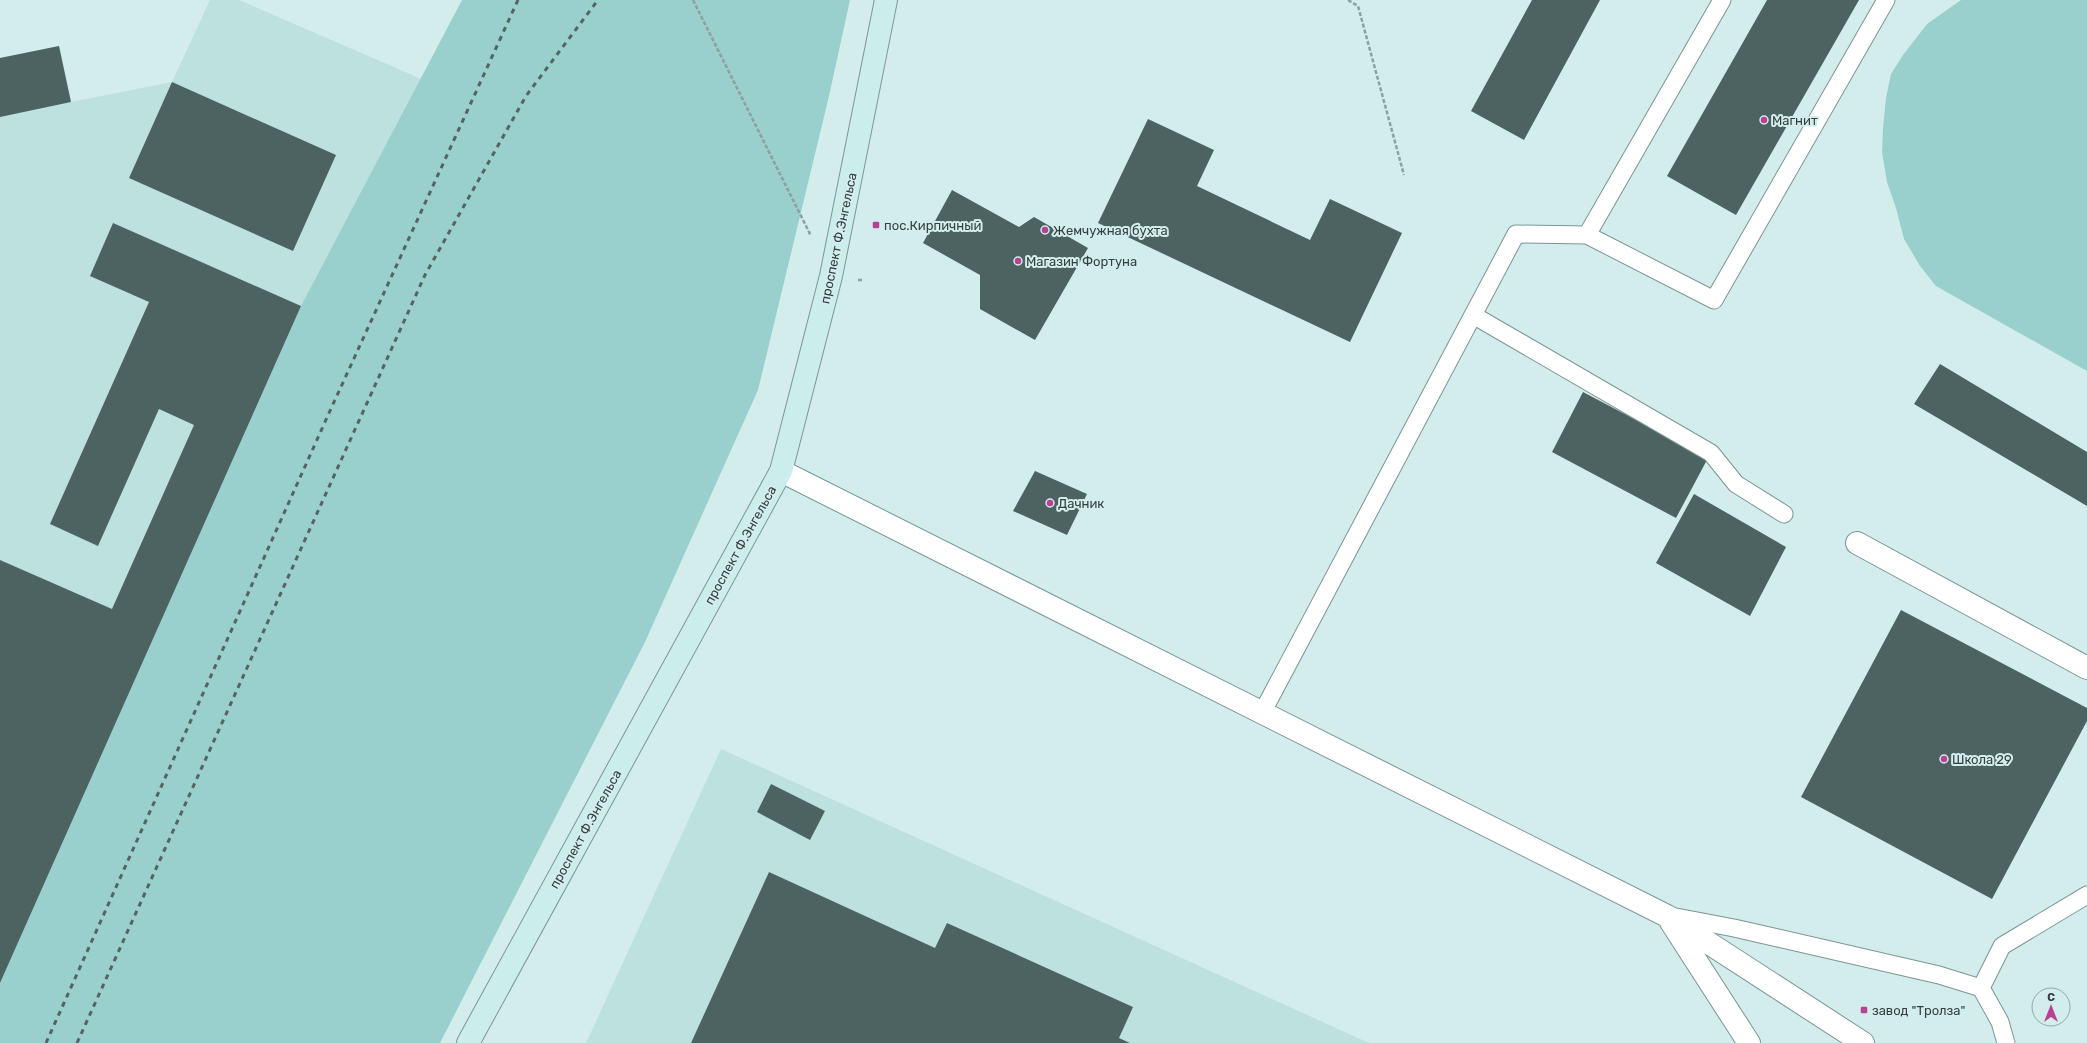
<svg xmlns="http://www.w3.org/2000/svg" width="2087" height="1043" font-family="Rubik,sans-serif">
	<style>
		.built { fill: #bde1df }
		.green { fill: #99d0cd }
		.building { fill: #4c6362 }
		.lines { fill: none; stroke-linecap: round; stroke-linejoin: round }
		.lane-casing { stroke: #7c9594; stroke-width: 19 }
		.street-casing { stroke: #7c9594; stroke-width: 24 }
		.secondary-casing { stroke: #7c9594; stroke-width: 24 }
		.path { stroke: #8da0a0; stroke-width: 2.5; stroke-dasharray: 4 2; stroke-linecap: butt }
		.lane { stroke: #fff; stroke-width: 17 }
		.street { stroke: #fff; stroke-width: 22 }
		.secondary { stroke: #cbeeed; stroke-width: 22 }
		.rail { stroke: #566363; stroke-width: 3; stroke-dasharray: 5 5; stroke-linecap: butt }
		.poi-dot { fill: #ba4093; stroke: #d2edec; stroke-width: 1.5 }
		.labels { text-anchor: middle; stroke-width: 4; stroke-linejoin: round; paint-order: stroke }
		.poi-label { font-size: 13px; fill: #353f3f; stroke: #d2edec; text-anchor: start }
		.street-label { font-size: 13px; fill: #353f3f; stroke: #d2edec }
	</style>
	<rect width="100%" height="100%" fill="#d2edec"/>
	<path class="built" d="M210,0H239L433,84L0,1016V58L59,46L71,102L172,82Z
		M721,749L1369,1043H586Z"/>
	<path class="green" d="M462,0H850L829,96L758,390L645,642L440,1043H0V983L301,306Z
		M1961,0H2087V371L1936,286L1920,266L1904,239L1896,208L1887,182L1882,152L1883,128L1886,98L1891,74L1903,55L1927,24Z"/>
	<path class="building" d="M1532,0H1600L1524,140L1471,111Z
		M1767,0H1859L1736,215L1667,176Z
		M59,46L71,102L0,117V58Z
		M172,82L336,155L293,251L129,178Z
		M1148,119L1214,150L1197,186L1310,240L1330,199L1402,233L1350,342L1098,223Z
		M952,190L1019,227L1034,217L1088,248L1035,340L980,309V275L923,243Z
		M113,223L301,306L0,983V560L112,609L194,425L159,409L98,546L50,524L149,302L90,276Z
		M1940,364L2087,452V506L1914,404Z
		M1583,392L1708,458L1676,518L1552,452Z
		M1035,471L1087,494L1067,535L1013,511Z
		M1694,494L1786,547L1750,616L1656,563Z
		M1901,610L2087,708V721L1992,899L1801,797Z
		M771,784L825,811L810,840L757,812Z
		M769,872L935,948L947,923L1133,1007L1119,1038L1130,1043H691Z"/>
	<g class="lines">
		<g class="lane-casing">
			<path id="lane" d="M1587,235L1714,300L1886,0
				M1473,315L1711,453L1736,484L1784,514
				M1262,713L1516,234L1587,235L1722,0
				M1671,916L1734,928L1939,975L1981,988L2000,1022L2006,1043
				M1981,988L2002,946L2087,895"/>
		</g>
		<g class="street-casing">
			<path id="street" d="M781,471L1667,916L1863,1043
				M1857,543L2087,668
				M1671,922L1749,1043"/>
		</g>
		<g class="secondary-casing">
			<path id="secondary" d="M468,1043L781,471L831,276L886,0"/>
		</g>
		<path class="path" d="M693,0L811,236
			M1348,0L1358,6L1404,175
			M858,280H864"/>
		<use href="#lane" class="lane"/>
		<use href="#street" class="street"/>
		<use href="#secondary" class="secondary"/>
		<path class="rail" d="M46,1043L329,413L518,0
			M77,1043L425,275L526,96L598,0"/>
	</g>
	<g class="poi-dot">
		<circle cx="1764" cy="120" r="4"/>
		<rect x="872" y="221" width="8" height="8" rx="2"/>
		<circle cx="1045" cy="230" r="4"/>
		<circle cx="1018" cy="261" r="4"/>
		<circle cx="1050" cy="503" r="4"/>
		<circle cx="1944" cy="759" r="4"/>
		<rect x="1860" y="1006" width="8" height="8" rx="2"/>
	</g>
	<g class="labels">
		<g class="poi-label">
			<text x="1772" y="125">Магнит</text>
			<text x="884" y="230">пос.Кирпичный</text>
			<text x="1053" y="235">Жемчужная бухта</text>
			<text x="1026" y="266">Магазин Фортуна</text>
			<text x="1058" y="508">Дачник</text>
			<text x="1952" y="764">Школа 29</text>
			<text x="1872" y="1015">завод "Тролза"</text>
		</g>
		<g class="street-label">
			<text transform="translate(838 238) rotate(-78)" y="5">проспект Ф.Энгельса</text>
			<text transform="translate(740 545) rotate(-61)" y="5">проспект Ф.Энгельса</text>
			<text transform="translate(585 829) rotate(-61)" y="5">проспект Ф.Энгельса</text>
		</g>
	</g>
	<g transform="translate(2051 1007)"><circle r="19" fill="#d2edec" stroke="#93a7a7"/>
	<path d="M0-3L7 15L0 10L-7 15Z" fill="#ba4093"/>
	<text y="-6" font-size="11" font-weight="bold" text-anchor="middle" fill="#353f3f">С</text>
	</g>
</svg>
